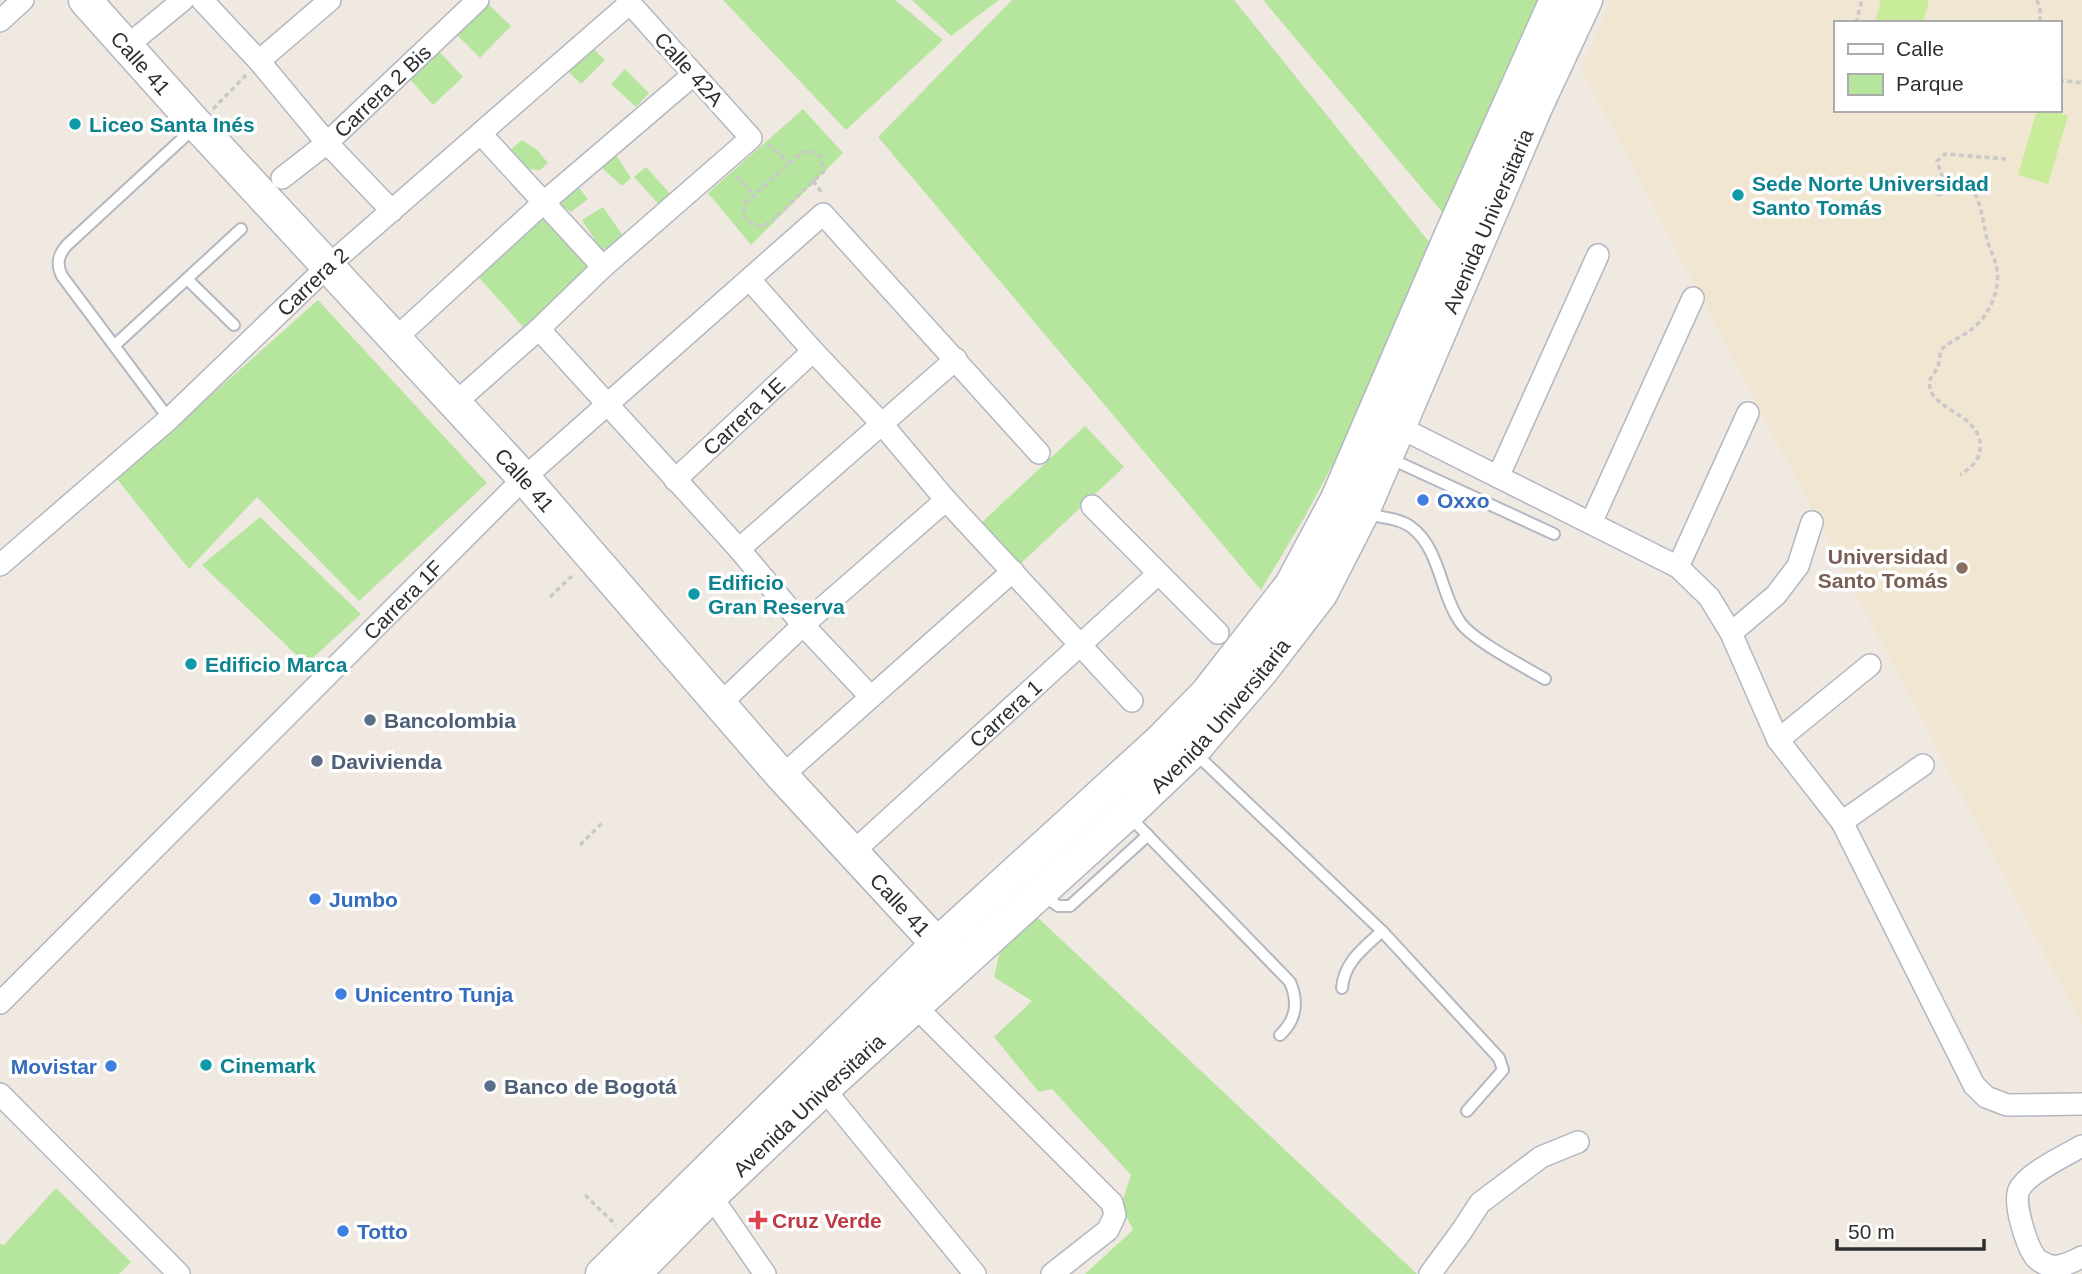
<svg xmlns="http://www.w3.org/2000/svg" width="2082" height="1274" viewBox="0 0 2082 1274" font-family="Helvetica,sans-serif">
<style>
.education{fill:#f0e6d1;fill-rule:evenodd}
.green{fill:#b6e59e}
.pitch{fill:#c9ec9a}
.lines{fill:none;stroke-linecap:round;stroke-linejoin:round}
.lane-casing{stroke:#b4b7c1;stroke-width:14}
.street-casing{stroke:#b4b7c1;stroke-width:24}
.secondary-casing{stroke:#b4b7c1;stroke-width:35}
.path{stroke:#c9c9c9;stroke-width:3.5;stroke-dasharray:5 3.5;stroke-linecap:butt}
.lane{stroke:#fff;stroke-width:10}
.street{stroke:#fff;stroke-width:21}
.secondary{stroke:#fff;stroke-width:32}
.culture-dot{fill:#0f9aa8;stroke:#fff;stroke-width:2.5}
.shop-dot{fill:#3f7fe0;stroke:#fff;stroke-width:2.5}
.education-dot{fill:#8d6e63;stroke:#fff;stroke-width:2.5}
.service-dot{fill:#5c6f8a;stroke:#fff;stroke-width:2.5}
.health-dot{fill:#e0444e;stroke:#fff;stroke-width:2.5}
.labels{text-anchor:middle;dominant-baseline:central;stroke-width:7;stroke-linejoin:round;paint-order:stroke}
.street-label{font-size:21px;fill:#2e2e2e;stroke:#fff}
.culture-label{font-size:21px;font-weight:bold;fill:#0d838f;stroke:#fff;text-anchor:start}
.shop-label{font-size:21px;font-weight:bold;fill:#366cbe;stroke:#fff;text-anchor:start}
.education-label{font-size:21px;font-weight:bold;fill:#785e54;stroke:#fff;text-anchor:end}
.service-label{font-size:21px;font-weight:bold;fill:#4e5e75;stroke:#fff;text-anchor:start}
.health-label{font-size:21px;font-weight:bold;fill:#be3a42;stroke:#fff;text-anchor:start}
</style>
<rect width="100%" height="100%" fill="#efe9e1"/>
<path class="education" d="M1611 0H2082V1025L1581 68ZM1835 23H2059V110H1835Z"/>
<g class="green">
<polygon points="484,0 511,26 480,58 453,31"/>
<polygon points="723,0 895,0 943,40 846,130"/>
<polygon points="912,0 999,0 951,36"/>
<polygon points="1012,0 1234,0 1434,248 1340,451 1304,518 1261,590 878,137"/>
<polygon points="1263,0 1538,0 1443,213"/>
<polygon points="587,43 605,60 581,84 564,67"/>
<polygon points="434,46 463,77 433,105 409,78"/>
<polygon points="625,69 649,93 636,107 611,84"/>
<polygon points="803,109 843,153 751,245 708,193"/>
<polygon points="522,140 537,150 548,163 540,170 528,169 511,149"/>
<polygon points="616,155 631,178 622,186 600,166"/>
<polygon points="646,167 675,199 663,209 634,177"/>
<polygon points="571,187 580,189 588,199 571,212 560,204 561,199"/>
<polygon points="603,207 623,236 602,251 582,220"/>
<polygon points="540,214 590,270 525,329 475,273"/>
<polygon points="318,300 487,483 359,601 257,497 189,569 117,479"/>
<polygon points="1085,426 1124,467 1017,567 978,526"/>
<polygon points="260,517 361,614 306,664 202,565"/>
<polygon points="1036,916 1083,960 1417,1274 1085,1274 1133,1230 1121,1206 1131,1175 1052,1089 1039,1092 994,1037 1032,1001 994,977 1001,946"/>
<polygon points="56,1188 131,1262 119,1274 0,1274 0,1244 4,1245"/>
</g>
<g class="pitch">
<polygon points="1881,0 1929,0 1923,23 1875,23"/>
<polygon points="2037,110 2049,110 2068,116 2048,184 2018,175"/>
</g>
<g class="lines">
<g class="lane-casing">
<g id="lane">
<polyline points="187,279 234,325"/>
<polyline points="115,345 241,229"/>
<path d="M169 419 62 276C56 264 58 255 67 245L194 128"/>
<polyline points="1389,458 1554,534"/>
<path d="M1364 514C1379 517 1399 518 1411 527 1440 548 1440 593 1460 622 1472 640 1525 667 1545 679"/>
<polyline points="1195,753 1382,931 1499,1058 1503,1070 1467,1111"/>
<path d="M1129 816 1290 982C1299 1003 1296 1020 1280 1035"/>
<polyline points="1042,894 1058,906 1070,906 1148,835"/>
<path d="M1342 988C1344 962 1364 948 1382 931"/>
</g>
</g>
<g class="street-casing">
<g id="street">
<polyline points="202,0 259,61 327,143 392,211"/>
<polyline points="0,21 23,0"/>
<polyline points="127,46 183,0"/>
<polyline points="259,61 330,0"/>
<polyline points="481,134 603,267"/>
<path id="s1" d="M282 178 327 143 478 0"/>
<polyline points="750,280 813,351 881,423 946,500 1132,701"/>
<polyline points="539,329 739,549 803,625 870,696"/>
<polyline points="395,339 543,203 693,75"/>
<polyline points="454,404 539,329 603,267 751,138 627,0"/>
<polyline points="1399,427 1678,567 1709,597 1731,633 1778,740 1842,822 1974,1085 1986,1097 2007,1105 2082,1104"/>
<polyline points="1498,477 1598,255"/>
<path id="s2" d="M675 480 813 351"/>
<polyline points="1092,506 1218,633"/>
<polyline points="1591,523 1693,298"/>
<polyline points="739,549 956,359"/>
<path id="s3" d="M0 565 169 419 328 266 630 3"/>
<polyline points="1678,567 1748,413"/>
<polyline points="1731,633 1776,595 1798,566 1812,522"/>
<polyline points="720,704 803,625 946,500"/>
<polyline points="1778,740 1870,665"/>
<polyline points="782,776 1013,571"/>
<polyline points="1842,822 1923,765"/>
<path id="s4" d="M853 852 1158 574"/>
<path id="s5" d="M0 1003 524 478 823 214 1039 453"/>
<polyline points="915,1006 1112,1203 1115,1215 1108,1230 1052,1274"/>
<polyline points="824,1089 975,1274"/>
<polyline points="0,1094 179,1274"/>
<path d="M2082 1146C2066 1155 2026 1174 2019 1190 2013 1204 2027 1247 2036 1258 2038 1261 2047 1265 2051 1266 2062 1268 2073 1261 2082 1257"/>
<polyline points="711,1196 765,1274"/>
<polyline points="1430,1274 1461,1232 1480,1203 1541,1157 1578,1142"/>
</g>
</g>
<g class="secondary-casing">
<g id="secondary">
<path id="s6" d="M85 0 197 125 524 478 782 776 952 960"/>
<polyline points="602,1274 937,944 1161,740 1206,694 1291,585 1337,499 1449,239 1556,0"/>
<path id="s7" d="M634 1274 711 1196 824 1089 1127 814 1193 751 1261 672 1321 594 1362 514 1537 105 1586 0"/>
</g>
</g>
<g class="path">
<polyline points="2037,0 2040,8 2040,23"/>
<polyline points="1856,23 1862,0"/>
<polyline points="2059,80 2082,83"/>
<polyline points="213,109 247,74"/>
<polyline points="768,144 790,163"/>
<path d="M802 152H813L821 157 824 171 774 219 762 227C747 224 741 218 745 203Z"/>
<polyline points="737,176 754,195"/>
<polyline points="813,181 820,190 821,194"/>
<polyline points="1938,194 1943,179 1937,161 1945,154 2006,159"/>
<path d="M1937 195 1971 187C1982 203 1982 220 1987 239 1989 248 1994 256 1996 265 2002 289 1989 318 1968 332 1959 338 1949 342 1941 350L1938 367 1929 381C1930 385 1929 389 1931 392 1944 414 1983 417 1980 450 1979 462 1969 469 1960 475"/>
<polyline points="550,597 574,574"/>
<polyline points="580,845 604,821"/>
<polyline points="585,1195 616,1225"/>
</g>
<use href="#lane" class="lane"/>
<use href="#street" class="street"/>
<use href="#secondary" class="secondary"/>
</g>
<g class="culture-dot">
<circle cx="75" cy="124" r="7"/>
<circle cx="1738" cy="195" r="7"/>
<circle cx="694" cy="594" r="7"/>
<circle cx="191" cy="664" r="7"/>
<circle cx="206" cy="1065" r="7"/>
</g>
<g class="shop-dot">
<circle cx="1423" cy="500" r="7"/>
<circle cx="315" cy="899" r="7"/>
<circle cx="341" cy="994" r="7"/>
<circle cx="111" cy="1066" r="7"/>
<circle cx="343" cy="1231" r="7"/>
</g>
<circle class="education-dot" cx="1962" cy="568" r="7"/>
<g class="service-dot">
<circle cx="370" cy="720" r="7"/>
<circle cx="317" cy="761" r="7"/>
<circle cx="490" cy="1086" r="7"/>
</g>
<path class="health-dot" d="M754.5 1209.5h7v7h7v7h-7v7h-7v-7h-7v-7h7z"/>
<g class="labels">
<g class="street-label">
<text stroke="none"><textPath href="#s6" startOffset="84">Calle 41</textPath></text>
<text transform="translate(689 69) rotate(48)">Calle 42A</text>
<text stroke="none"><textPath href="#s1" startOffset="133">Carrera 2 Bis</textPath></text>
<text stroke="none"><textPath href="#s7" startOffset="1377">Avenida Universitaria</textPath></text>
<text stroke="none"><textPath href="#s3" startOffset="422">Carrera 2</textPath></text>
<text stroke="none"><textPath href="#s2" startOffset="94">Carrera 1E</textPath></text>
<text stroke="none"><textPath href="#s6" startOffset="651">Calle 41</textPath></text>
<text stroke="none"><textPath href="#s5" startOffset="570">Carrera 1F</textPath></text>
<text stroke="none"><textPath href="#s4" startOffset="206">Carrera 1</textPath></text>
<text stroke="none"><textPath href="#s7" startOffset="810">Avenida Universitaria</textPath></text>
<text stroke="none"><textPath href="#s6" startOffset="1218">Calle 41</textPath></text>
<text stroke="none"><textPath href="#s7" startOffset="243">Avenida Universitaria</textPath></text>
</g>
<g class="culture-label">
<text x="89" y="124">Liceo Santa Inés</text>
<text x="1752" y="183">Sede Norte Universidad<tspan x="1752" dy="24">Santo Tomás</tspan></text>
<text x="708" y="582">Edificio<tspan x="708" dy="24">Gran Reserva</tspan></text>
<text x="205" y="664">Edificio Marca</text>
<text x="220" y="1065">Cinemark</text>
</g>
<g class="shop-label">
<text x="1437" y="500">Oxxo</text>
<text x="329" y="899">Jumbo</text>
<text x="355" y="994">Unicentro Tunja</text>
<text x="97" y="1066" text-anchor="end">Movistar</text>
<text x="357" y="1231">Totto</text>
</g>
<g class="education-label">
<text x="1948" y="556">Universidad<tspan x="1948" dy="24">Santo Tomás</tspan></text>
</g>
<g class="service-label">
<text x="384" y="720">Bancolombia</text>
<text x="331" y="761">Davivienda</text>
<text x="504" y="1086">Banco de Bogotá</text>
</g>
<g class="health-label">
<text x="772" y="1220">Cruz Verde</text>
</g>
</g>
<rect x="1834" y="21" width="228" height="91" fill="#ffffff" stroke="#ababab" stroke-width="2"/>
<rect x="1848" y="44" width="35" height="10" fill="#ffffff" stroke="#ababab" stroke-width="2"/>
<text x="1896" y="56" font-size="21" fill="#2e2e2e">Calle</text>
<rect x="1848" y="74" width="35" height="21" fill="#b6e59e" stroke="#ababab" stroke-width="2"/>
<text x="1896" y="91" font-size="21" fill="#2e2e2e">Parque</text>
<path d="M1837 1239v10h147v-10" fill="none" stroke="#2e2e2e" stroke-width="3.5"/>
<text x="1848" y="1239" font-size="21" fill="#2e2e2e" stroke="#ffffff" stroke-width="5" paint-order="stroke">50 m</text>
</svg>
